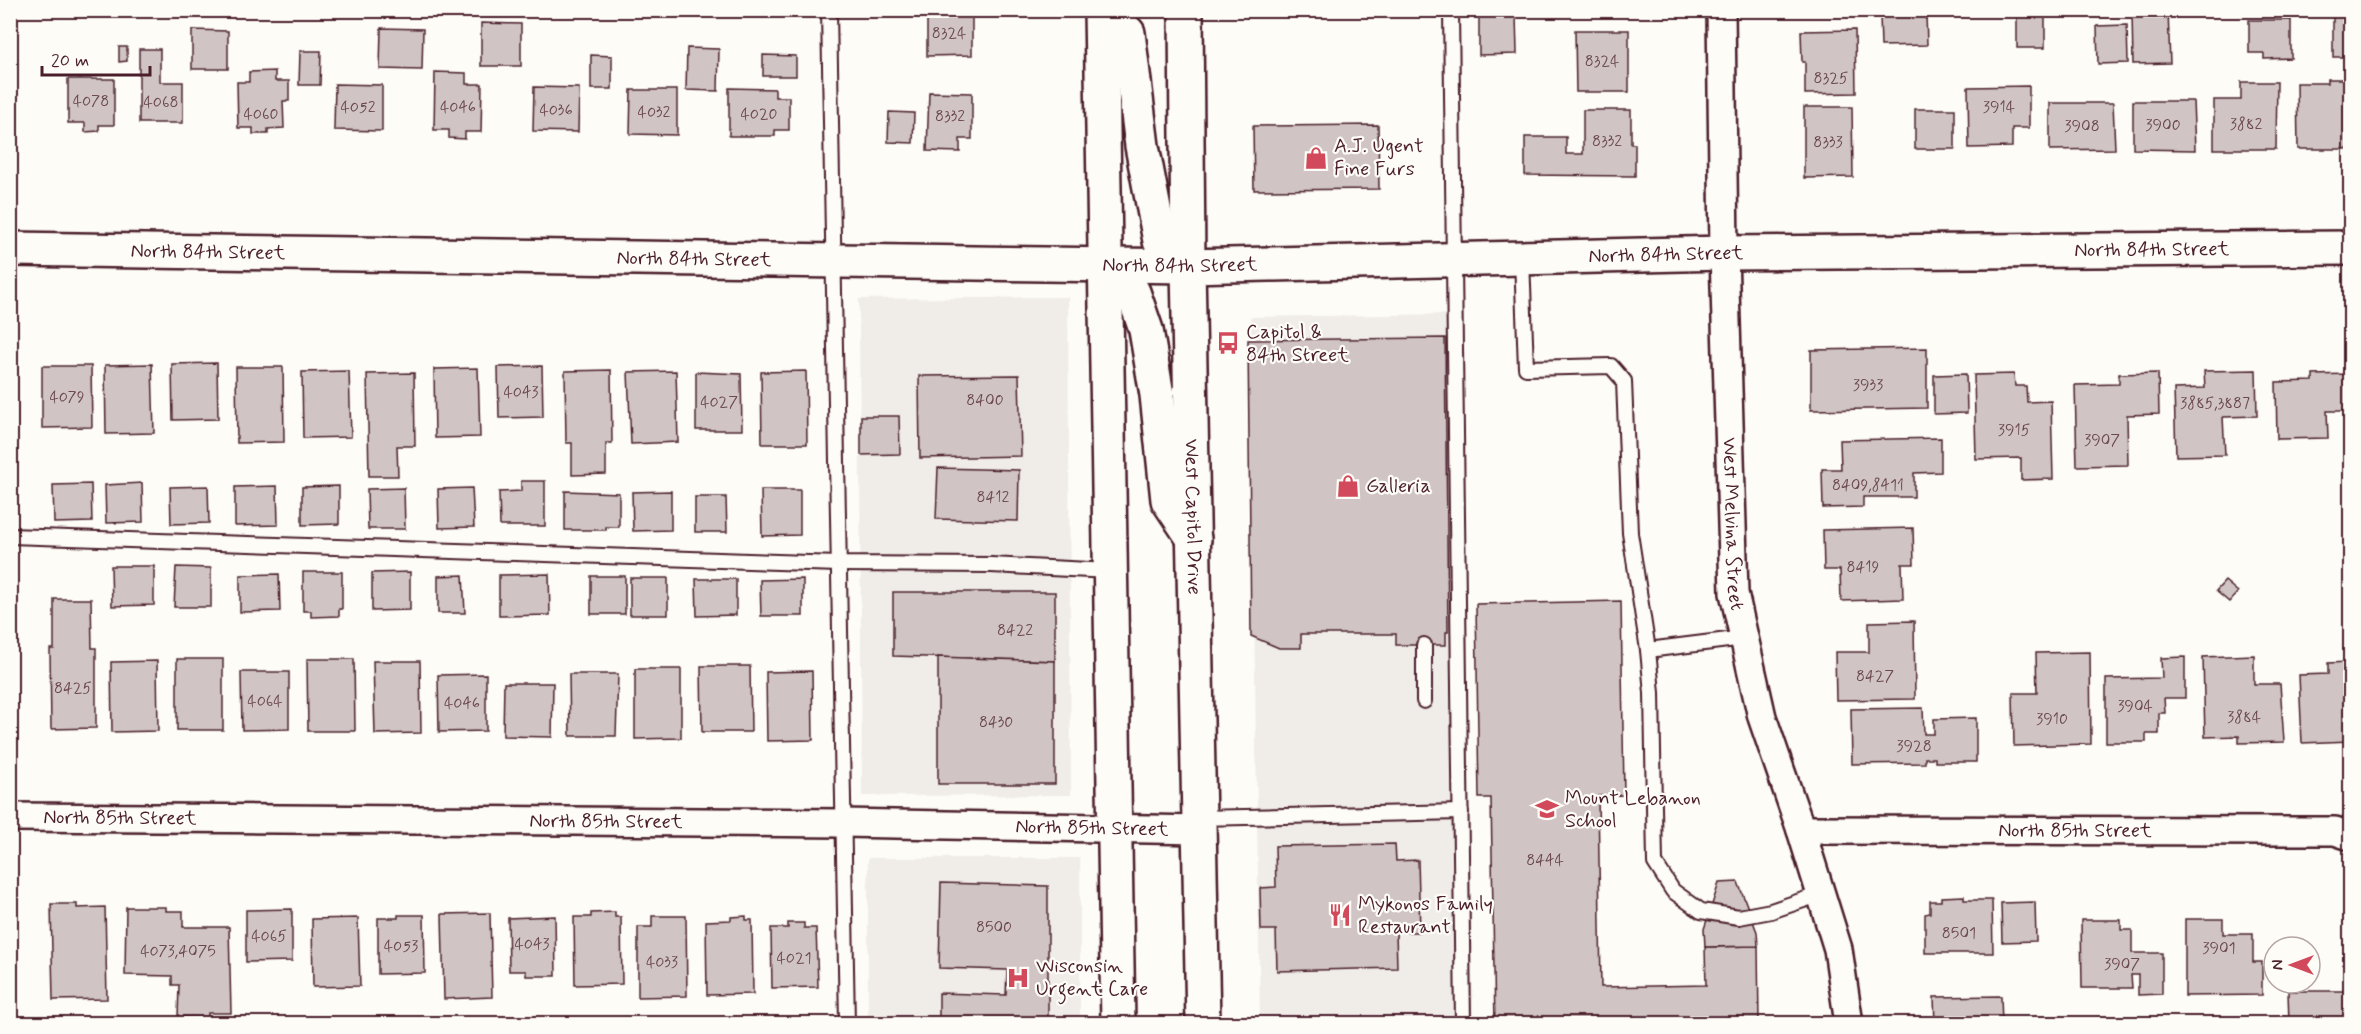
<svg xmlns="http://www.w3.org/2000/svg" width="2361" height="1034" viewBox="0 0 2361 1034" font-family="Mynerve,sans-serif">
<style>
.built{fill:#f0ece8}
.building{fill:#d0c5c4;stroke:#4a1f2b;stroke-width:1.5}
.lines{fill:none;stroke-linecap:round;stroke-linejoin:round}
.lane-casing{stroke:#4a1f2b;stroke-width:18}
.street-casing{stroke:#4a1f2b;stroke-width:32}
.secondary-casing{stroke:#4a1f2b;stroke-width:38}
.primary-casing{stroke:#4a1f2b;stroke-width:38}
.lane{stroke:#fdfcf7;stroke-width:14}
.street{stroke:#fdfcf7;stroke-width:27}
.secondary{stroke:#fdfcf7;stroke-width:33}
.primary{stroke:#fdfcf7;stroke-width:33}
.labels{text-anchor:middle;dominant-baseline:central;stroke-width:4.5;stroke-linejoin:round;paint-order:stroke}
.number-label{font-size:16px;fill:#6c4851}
.poi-label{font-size:20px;fill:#4a1f2b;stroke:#fdfcf7;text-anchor:start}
.street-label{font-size:20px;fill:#4a1f2b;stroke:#fdfcf7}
</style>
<rect width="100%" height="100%" fill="#fdfcf7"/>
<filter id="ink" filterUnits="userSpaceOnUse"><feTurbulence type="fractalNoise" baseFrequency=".0167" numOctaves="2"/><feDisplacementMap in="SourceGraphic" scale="12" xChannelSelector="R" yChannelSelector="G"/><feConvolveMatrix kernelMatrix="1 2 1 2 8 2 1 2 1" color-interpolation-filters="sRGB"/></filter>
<g filter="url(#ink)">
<g class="built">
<polygon points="1068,297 1071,795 862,796 859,299"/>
<polygon points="1463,314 1473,1023 1260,1023 1250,317"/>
<polygon points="868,858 1080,858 1080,1023 868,1024"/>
</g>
<g class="building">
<polygon points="927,10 972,10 972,55 927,56"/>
<rect x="2017" y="12" width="28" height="36"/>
<polygon points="2168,12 2170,63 2133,64 2132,13"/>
<polygon points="1926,14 1927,45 1881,46 1880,15"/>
<polygon points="1516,15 1517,54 1479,55 1479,16"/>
<rect x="2333" y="15" width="17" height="42"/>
<polygon points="2249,20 2291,20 2291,58 2264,59 2264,53 2249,53"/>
<polygon points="481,23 521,24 521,66 481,66"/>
<polygon points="2127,25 2128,63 2098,64 2097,26"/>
<polygon points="381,28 423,29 422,70 380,69"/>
<polygon points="192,30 228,31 228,69 192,69"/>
<polygon points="1575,30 1629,30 1629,92 1576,92"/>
<polygon points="1855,30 1856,93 1805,94 1805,62 1802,62 1801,31"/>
<polygon points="119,47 127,47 127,61 119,62"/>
<polygon points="687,48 719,49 718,91 686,90"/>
<polygon points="139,49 160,49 160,82 183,82 183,123 139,123"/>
<polygon points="300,51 321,51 320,85 299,85"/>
<polygon points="591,55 612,56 612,89 591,89"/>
<polygon points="763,55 796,56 796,76 763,76"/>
<polygon points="275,71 275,81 289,81 289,101 283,101 284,128 268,129 268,134 253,134 253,128 238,128 237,82 249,82 249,72"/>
<polygon points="435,72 466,73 466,84 482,84 481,132 465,132 465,139 449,138 449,130 434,130"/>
<polygon points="68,79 114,79 114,125 99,125 99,131 85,132 85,123 68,123"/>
<polygon points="2327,79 2350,79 2350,149 2298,149 2297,83 2327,83"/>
<polygon points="2241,82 2277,82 2276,149 2214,149 2214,100 2241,100"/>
<polygon points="335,84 382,85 382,131 334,130"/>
<polygon points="2029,86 2029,128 2012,128 2012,147 1969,148 1968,87"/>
<polygon points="534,87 579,88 578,132 533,131"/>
<polygon points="729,88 775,89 775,97 789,97 789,130 775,130 775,136 729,136"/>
<polygon points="631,90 677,90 677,135 630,134"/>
<polygon points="929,92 972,93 972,139 960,139 960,152 927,151"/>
<polygon points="2133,101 2193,101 2195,150 2133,149"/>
<polygon points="2050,103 2113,103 2115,149 2050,150"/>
<polygon points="1804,107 1852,107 1853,177 1804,178"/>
<rect x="1915" y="109" width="40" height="40"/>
<polygon points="1583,110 1631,110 1631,144 1635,144 1635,176 1525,175 1525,137 1566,137 1566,154 1583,154"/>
<polygon points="889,112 914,113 913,143 888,142"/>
<polygon points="1378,125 1379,189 1254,190 1253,126"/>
<polygon points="1445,338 1448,632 1446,632 1446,645 1396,645 1396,634 1301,634 1301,648 1279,648 1251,636 1248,340"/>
<polygon points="1927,348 1927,408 1811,410 1811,350"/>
<polygon points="217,363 218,419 173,420 172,364"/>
<polygon points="152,364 154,433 106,434 105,365"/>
<polygon points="42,366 91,366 92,427 42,428"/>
<polygon points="542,366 543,417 499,418 498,367"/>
<polygon points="236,367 283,367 284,442 237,443"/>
<polygon points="478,368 480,437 435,438 434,369"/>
<polygon points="611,370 612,443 606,443 606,474 572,475 572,443 566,443 565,371"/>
<polygon points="2256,370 2257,416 2223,417 2225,455 2176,456 2174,389 2205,388 2204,371"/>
<polygon points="349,371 351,437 303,438 302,372"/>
<polygon points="676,371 678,442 631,444 628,372"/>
<polygon points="806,371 807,444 762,444 761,372"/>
<polygon points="696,372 741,374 742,430 696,430"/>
<polygon points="414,373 415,446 397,446 398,476 369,476 367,374"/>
<polygon points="2158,373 2159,414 2127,415 2128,465 2077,466 2075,385 2119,384 2119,374"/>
<polygon points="1966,374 1967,413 1934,414 1934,375"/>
<polygon points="2014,374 2015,386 2026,386 2027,402 2051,401 2053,479 2021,480 2021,458 1976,459 1974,375"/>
<polygon points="2350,374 2350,411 2327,411 2328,438 2277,439 2276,382 2313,381 2313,375"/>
<polygon points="1019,375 1021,456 920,458 919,376"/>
<polygon points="861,416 899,416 900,454 861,455"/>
<polygon points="1941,438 1941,472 1914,473 1914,497 1863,497 1863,507 1823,508 1822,469 1841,469 1840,440"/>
<polygon points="938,468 1019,470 1018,521 936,519"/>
<polygon points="521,481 545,481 545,526 500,526 499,492 521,491"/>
<polygon points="142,483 143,522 106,523 105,485"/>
<polygon points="91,484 92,522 54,523 53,485"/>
<polygon points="208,486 209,523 171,524 170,487"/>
<polygon points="277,486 278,525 235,526 235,487"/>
<polygon points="339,486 339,524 302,525 302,487"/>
<polygon points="404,488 405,529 368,529 367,489"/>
<polygon points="472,488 474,527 439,528 438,489"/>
<polygon points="761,490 800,490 800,535 762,536"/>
<polygon points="565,491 619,493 619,527 606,527 606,530 565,530"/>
<polygon points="671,491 671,530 633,531 632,492"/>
<polygon points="695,497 726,497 727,532 695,532"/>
<polygon points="1913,528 1914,564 1902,564 1903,599 1841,601 1840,570 1824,570 1823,530"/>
<polygon points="111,566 154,566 154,605 112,606"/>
<polygon points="176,567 211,568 211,607 174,607"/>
<polygon points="303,572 342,572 342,609 339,609 339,616 311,617 311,611 303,611"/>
<polygon points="410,572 410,610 372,611 372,573"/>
<polygon points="279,574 280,611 240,612 240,575"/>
<polygon points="549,574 550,615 499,616 499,575"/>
<polygon points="463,575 465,613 438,613 438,576"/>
<rect x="591" y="576" width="34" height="38"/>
<rect x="630" y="578" width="38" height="37"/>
<polygon points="696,579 736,579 736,615 697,616"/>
<polygon points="803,579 803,616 761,616 760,580"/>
<polygon points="2225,581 2238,592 2229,602 2216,591"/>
<polygon points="893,592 1055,592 1055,661 893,656"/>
<polygon points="54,599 91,599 92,648 96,648 96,728 51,729 50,649 54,649"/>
<polygon points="1621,601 1624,795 1598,796 1601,987 1706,985 1705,947 1758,946 1759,1024 1495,1024 1491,798 1479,798 1476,604"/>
<polygon points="1914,621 1915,699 1836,700 1835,652 1869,652 1869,622"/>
<polygon points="2090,652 2091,744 2014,746 2013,693 2037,693 2036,653"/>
<polygon points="2254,655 2254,684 2280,684 2284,742 2239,743 2239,736 2205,737 2203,657"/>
<polygon points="938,657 1055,661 1055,784 938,784"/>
<polygon points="2185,657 2185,698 2164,698 2165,713 2159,713 2159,734 2146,734 2146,742 2106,742 2106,679 2162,678 2161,658"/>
<rect x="177" y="659" width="46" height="71"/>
<polygon points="307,659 354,659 355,731 308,731"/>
<polygon points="157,661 158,731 112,732 111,662"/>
<polygon points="373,661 420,661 421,733 375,734"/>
<polygon points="2350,662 2350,741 2302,743 2299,675 2328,674 2328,663"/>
<polygon points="701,666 750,666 751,732 702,732"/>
<polygon points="635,669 681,669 681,738 635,739"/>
<polygon points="812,671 813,740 767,741 766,672"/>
<polygon points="241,672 289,672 289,729 242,730"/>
<polygon points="486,674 486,731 439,732 438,675"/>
<polygon points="569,674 618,674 616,736 570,736"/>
<polygon points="504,683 553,683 552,737 503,736"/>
<polygon points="1923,708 1924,734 1934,734 1934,719 1976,718 1976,762 1935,762 1935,758 1925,758 1925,763 1852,764 1851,709"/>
<polygon points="1395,844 1396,861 1418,860 1420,932 1396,932 1397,968 1277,971 1276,930 1261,930 1260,888 1276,887 1275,846"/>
<polygon points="1738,882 1757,932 1758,946 1705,947 1704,929 1719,883"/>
<polygon points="941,883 1048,886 1048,1024 939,1024 939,993 1006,995 1007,970 939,968"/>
<polygon points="1964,896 1964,900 1992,900 1993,953 1925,953 1925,914 1930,913 1930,901 1941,901 1941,897"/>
<polygon points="2035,902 2036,941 2002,942 2001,903"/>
<polygon points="51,904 77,904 77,908 105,907 107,999 53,1000"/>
<polygon points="126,907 166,907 166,911 183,911 183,927 229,927 231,1013 208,1013 208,1018 178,1017 179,985 172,985 172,976 125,975"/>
<polygon points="292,909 292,961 246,962 246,910"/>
<polygon points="615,912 615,917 621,917 622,984 575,985 574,917 591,917 591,913"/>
<polygon points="490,913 492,997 444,999 442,914"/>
<polygon points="398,915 424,915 425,973 378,974 378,918 398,918"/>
<polygon points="555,916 556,976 526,976 526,971 509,971 508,918"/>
<polygon points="652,916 686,916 687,996 638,997 638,927 652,927"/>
<polygon points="746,916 746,920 752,920 753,994 707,995 706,921 731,920 731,917"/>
<polygon points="358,918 360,986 313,987 312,919"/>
<polygon points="2185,919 2223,919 2223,934 2253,934 2253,962 2262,962 2262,995 2185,996"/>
<polygon points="2081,920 2121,920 2121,930 2132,930 2132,953 2162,953 2162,994 2138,995 2138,975 2131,975 2132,988 2082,988"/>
<polygon points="788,923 804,923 804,928 816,928 818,987 772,988 771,928 788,928"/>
<polygon points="2288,991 2350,991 2350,1024 2289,1024"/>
<polygon points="2001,996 2002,1024 1935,1024 1934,997"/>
</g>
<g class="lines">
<g class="lane-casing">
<g id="lane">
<polyline points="829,10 847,1024"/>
<polyline points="1451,10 1463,1024"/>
<polyline points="1522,258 1526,368 1611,366 1624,381 1630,533 1648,650 1652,693 1655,863 1673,891 1701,911 1739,917 1771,911 1821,894"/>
<polyline points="10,536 839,564 991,565 1110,571"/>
<polyline points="1424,645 1424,701"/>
<polyline points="1648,650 1744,638"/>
<polyline points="1199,818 1461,812"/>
</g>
</g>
<g class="street-casing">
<g id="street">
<path id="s1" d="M1721 10 1724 253 1734 593 1762 717 1801 830 1838 949 1849 1024"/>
<path id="s2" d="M10 817 842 823 1200 830"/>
<path id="s3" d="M1801 830 2335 831 2350 836"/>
</g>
</g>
<g class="secondary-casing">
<g id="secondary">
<path id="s4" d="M10 249 1188 266 1724 253 2350 248"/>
</g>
</g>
<g class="primary-casing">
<g id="primary">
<polyline points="1101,10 1118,1024"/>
<polyline points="1105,10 1128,33 1142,146 1160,241 1188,266"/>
<path id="s5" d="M1186 10 1188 266 1203 1024"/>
<polyline points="1104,266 1133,292 1146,330 1157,395 1168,500 1194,539"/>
</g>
</g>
<use href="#lane" class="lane"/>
<use href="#street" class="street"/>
<use href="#secondary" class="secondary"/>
<use href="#primary" class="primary"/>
</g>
</g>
<defs>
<g id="shop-bare" transform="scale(1.8)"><path d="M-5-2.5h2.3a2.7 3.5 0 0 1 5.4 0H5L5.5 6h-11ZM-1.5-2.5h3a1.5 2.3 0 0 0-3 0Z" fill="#d1495b" stroke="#fdfcf7" stroke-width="2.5" paint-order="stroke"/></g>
<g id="bus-bare" transform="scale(1.8)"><path d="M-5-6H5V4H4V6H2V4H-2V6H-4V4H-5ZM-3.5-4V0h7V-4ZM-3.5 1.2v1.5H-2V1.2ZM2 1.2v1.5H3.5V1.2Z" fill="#d1495b" stroke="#fdfcf7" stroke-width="2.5" paint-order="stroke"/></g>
<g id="school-bare" transform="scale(1.8)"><path d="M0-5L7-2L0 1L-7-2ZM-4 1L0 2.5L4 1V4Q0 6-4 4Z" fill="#d1495b" stroke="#fdfcf7" stroke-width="2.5" paint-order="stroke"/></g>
<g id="restaurant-bare" transform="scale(1.8)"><path d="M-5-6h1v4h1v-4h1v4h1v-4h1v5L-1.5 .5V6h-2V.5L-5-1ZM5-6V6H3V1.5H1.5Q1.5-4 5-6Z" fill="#d1495b" stroke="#fdfcf7" stroke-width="2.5" paint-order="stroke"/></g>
<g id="hospital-bare" transform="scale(1.8)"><path d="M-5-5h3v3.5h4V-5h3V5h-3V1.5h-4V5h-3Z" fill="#d1495b" stroke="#fdfcf7" stroke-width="2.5" paint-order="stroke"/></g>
</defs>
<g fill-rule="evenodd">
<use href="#shop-bare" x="1316" y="158"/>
<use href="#bus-bare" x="1228" y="343"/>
<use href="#shop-bare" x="1348" y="486"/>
<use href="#school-bare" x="1547" y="809"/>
<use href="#restaurant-bare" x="1340" y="915"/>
<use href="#hospital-bare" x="1018" y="978"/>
</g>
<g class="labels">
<g class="number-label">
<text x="949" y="33">8324</text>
<text x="1602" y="61">8324</text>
<text x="1831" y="78">8325</text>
<text x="91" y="101">4078</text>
<text x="161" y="102">4068</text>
<text x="358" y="107">4052</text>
<text x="458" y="107">4046</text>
<text x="1999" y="107">3914</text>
<text x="556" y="110">4036</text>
<text x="654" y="112">4032</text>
<text x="261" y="114">4060</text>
<text x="759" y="114">4020</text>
<text x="950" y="116">8332</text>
<text x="2246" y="124">3882</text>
<text x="2163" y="125">3900</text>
<text x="2082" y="126">3908</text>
<text x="1607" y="141">8332</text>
<text x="1828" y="142">8333</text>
<text x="1868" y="385">3933</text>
<text x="521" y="392">4043</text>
<text x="67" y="397">4079</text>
<text x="985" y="400">8400</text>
<text x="719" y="402">4027</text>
<text x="2215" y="403">3885,3887</text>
<text x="2014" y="430">3915</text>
<text x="2102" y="440">3907</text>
<text x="1868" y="485">8409,8411</text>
<text x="993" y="497">8412</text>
<text x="1863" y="567">8419</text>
<text x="1015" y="630">8422</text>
<text x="1875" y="676">8427</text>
<text x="73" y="688">8425</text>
<text x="265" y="701">4064</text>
<text x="462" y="703">4046</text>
<text x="2135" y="706">3904</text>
<text x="2244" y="717">3884</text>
<text x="2052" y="719">3910</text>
<text x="996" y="722">8430</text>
<text x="1914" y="746">3928</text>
<text x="1545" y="860">8444</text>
<text x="994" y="927">8500</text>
<text x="1959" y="933">8501</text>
<text x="269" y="936">4065</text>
<text x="532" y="944">4043</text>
<text x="401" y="946">4053</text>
<text x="2219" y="948">3901</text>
<text x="178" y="951">4073,4075</text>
<text x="794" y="958">4021</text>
<text x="662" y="962">4033</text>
<text x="2122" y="964">3907</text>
</g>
<g class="poi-label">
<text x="1334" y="146">A.J. Ugent<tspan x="1334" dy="23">Fine Furs</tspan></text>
<text x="1246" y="332">Capitol &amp;<tspan x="1246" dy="23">84th Street</tspan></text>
<text x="1366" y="486">Galleria</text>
<text x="1565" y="798">Mount Lebanon<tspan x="1565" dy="23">School</tspan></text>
<text x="1358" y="904">Mykonos Family<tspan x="1358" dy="23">Restaurant</tspan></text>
<text x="1036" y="966">Wisconsin<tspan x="1036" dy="23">Urgent Care</tspan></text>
</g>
<g class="street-label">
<text stroke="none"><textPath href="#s4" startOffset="2142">North 84th Street</textPath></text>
<text stroke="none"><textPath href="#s4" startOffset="198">North 84th Street</textPath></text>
<text stroke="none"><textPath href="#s4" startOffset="1656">North 84th Street</textPath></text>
<text stroke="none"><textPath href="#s4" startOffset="684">North 84th Street</textPath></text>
<text stroke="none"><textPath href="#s4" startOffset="1170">North 84th Street</textPath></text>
<text stroke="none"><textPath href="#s5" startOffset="507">West Capitol Drive</textPath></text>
<text stroke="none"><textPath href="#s1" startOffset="514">West Melvina Street</textPath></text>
<text stroke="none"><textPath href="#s2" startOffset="110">North 85th Street</textPath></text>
<text stroke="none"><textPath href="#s2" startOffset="596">North 85th Street</textPath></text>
<text stroke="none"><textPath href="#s2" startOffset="1082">North 85th Street</textPath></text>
<text stroke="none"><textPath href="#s3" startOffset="274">North 85th Street</textPath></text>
</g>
</g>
<rect width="2361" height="1034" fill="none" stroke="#fdfcf7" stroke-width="36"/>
<rect x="18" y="18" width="2325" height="998" fill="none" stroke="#4a1f2b" stroke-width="2" filter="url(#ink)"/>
<g transform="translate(2292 965) rotate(270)"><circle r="28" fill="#fdfcf7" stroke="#b5a4a5" stroke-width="1.5"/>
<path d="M0-4.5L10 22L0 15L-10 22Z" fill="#d1495b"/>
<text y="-9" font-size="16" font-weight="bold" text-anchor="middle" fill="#4a1f2b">N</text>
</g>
<path d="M42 66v9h108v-9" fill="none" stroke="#4a1f2b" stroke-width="3"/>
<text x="51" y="66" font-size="18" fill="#4a1f2b" stroke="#fdfcf7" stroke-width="4.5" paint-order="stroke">20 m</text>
</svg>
